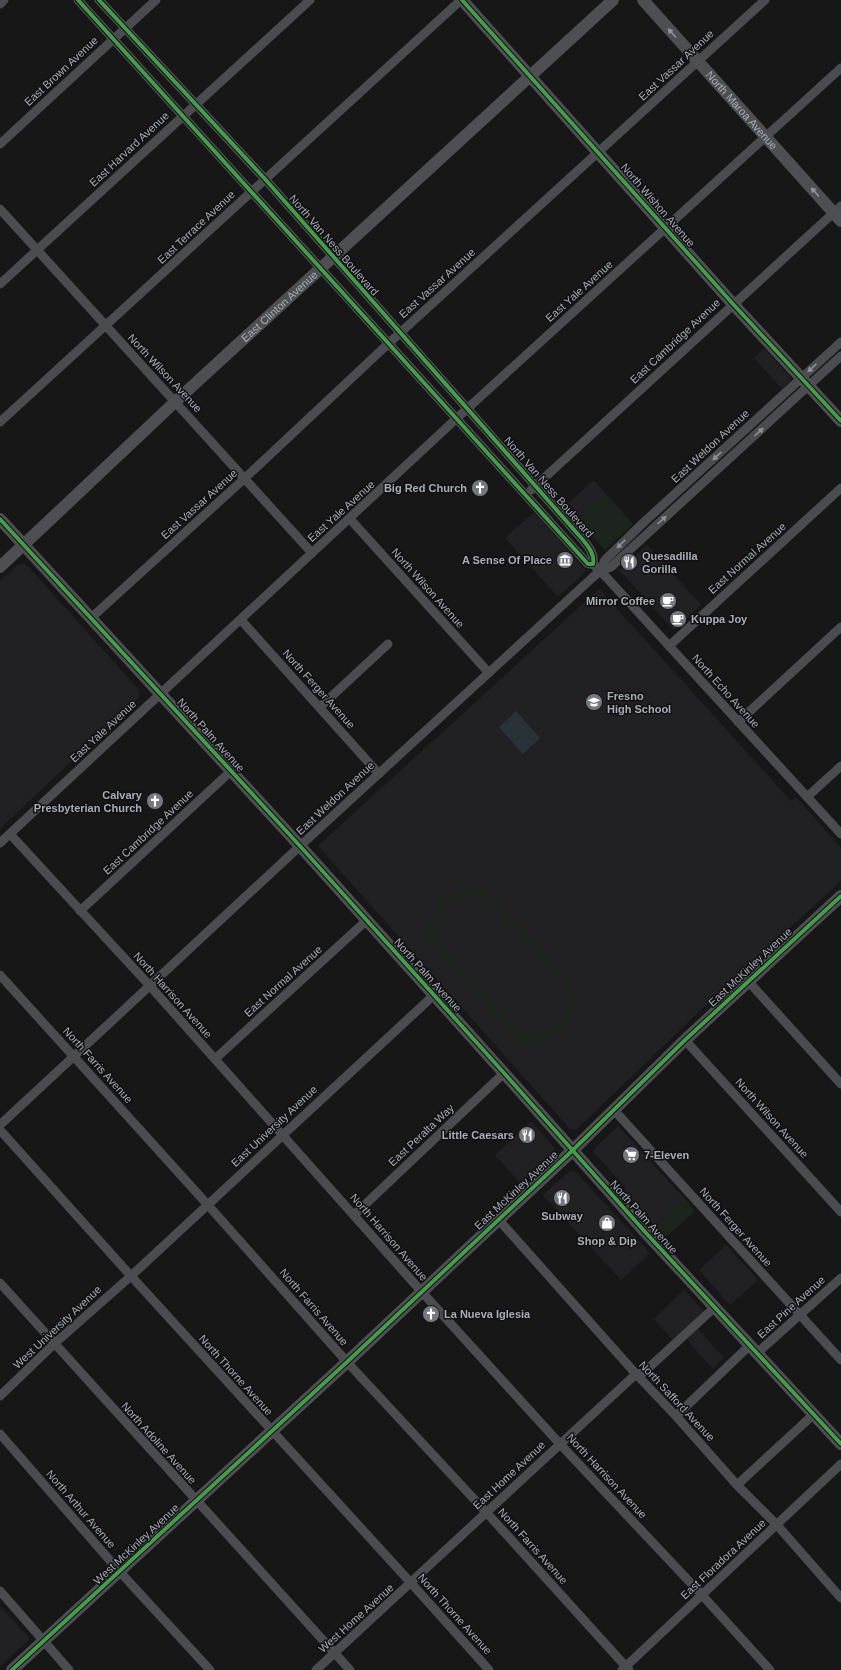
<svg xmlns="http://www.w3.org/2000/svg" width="841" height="1670" viewBox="0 0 841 1670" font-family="Helvetica,sans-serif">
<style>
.built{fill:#212123}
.green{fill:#1d241e;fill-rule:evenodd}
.water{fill:#2a3239}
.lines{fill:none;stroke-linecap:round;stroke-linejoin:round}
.minor{stroke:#4b4c50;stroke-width:9}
.major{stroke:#4d4f52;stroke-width:12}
.cycleway-casing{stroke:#111113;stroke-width:6}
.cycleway{stroke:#469c4c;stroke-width:4}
.oneway{fill:#91969e}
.oneway2{fill:#8c9099}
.labels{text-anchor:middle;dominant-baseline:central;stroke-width:3;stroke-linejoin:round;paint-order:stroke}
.street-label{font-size:11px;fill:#a8adb8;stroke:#111113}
.poi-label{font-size:11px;font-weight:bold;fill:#a8adb8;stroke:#111113;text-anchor:end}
</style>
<rect width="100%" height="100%" fill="#171717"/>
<g class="built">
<polygon points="764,348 792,379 782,389 754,358"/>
<polygon points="594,480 606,494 580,517 568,503"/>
<polygon points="534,512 586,571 558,597 505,538"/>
<polygon points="647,545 701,605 674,630 619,570"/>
<polygon points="19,564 26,564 139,690 140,696 0,829 0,581"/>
<polygon points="599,589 791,801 796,797 841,848 841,881 707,1004 576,1130 570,1129 318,846"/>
<polygon points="531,1121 554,1147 555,1153 521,1184 495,1155"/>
<polygon points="618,1126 685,1199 655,1226 624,1191 626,1189 594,1152 595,1148"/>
<polygon points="570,1171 576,1172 650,1253 621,1280 543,1195"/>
<polygon points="726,1245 758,1280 730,1305 699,1270"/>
<polygon points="684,1290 704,1312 673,1340 654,1319"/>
<polygon points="698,1329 724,1358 713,1369 687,1340"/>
<polygon points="0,1606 29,1638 29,1640 0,1666"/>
</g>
<g class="green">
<polygon points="606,494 633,524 605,550 579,521 580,517"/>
<path d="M470 888 488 893 497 901 565 977C588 1007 566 1047 527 1041L531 1045 526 1050 419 931 424 927 429 932C428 907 445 889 470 888ZM465 895 480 897 488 902 564 985C580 1018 546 1048 516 1028L441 945C429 923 441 899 465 895Z"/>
<polygon points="685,1199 695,1211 666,1237 655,1226"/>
</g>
<polygon class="water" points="516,711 540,738 523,754 499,727"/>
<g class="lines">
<g class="minor">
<polyline points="78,0 588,564 593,564 607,578 841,834"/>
<path d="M99 0 265 179 583 540C589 547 595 555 593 564"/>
<polyline points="0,4 4,0"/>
<polyline points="0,144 156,0"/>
<polyline points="0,209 312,553"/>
<polyline points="0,284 310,0"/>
<polyline points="0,422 461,0"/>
<polyline points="531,490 841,206"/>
<polyline points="350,519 489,673"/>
<polyline points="600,571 605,560 643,523 841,342"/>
<polyline points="91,618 245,478 389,343 765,0"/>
<polyline points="241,620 379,774"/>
<polyline points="669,646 841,488"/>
<polyline points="320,707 388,644"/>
<polyline points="738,722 841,627"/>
<polyline points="807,797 841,766"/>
<polyline points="10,834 150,986 421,1291 560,1444 702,1595 770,1670"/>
<polyline points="0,843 457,418 841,68"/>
<polyline points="80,911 231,771"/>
<polyline points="0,975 207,1204 347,1362 486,1512 629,1670"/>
<polyline points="748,981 841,1084"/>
<polyline points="685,1040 841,1212"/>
<polyline points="215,1059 367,920"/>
<polyline points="614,1110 841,1360"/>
<polyline points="0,1125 300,846 592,578 600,571 611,567 841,356"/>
<polyline points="0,1130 131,1276 411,1583 489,1670"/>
<polyline points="354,1215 504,1073"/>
<polyline points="498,1219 636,1374 676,1416 737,1485 777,1525 841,1598"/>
<polyline points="0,1283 350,1670"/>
<polyline points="756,1354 841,1278"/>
<polyline points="0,1396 54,1344 131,1276 434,995"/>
<polyline points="676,1416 749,1346"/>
<polyline points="0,1434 120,1572 210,1670"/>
<polyline points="737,1485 814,1414"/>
<polyline points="0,1591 69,1670"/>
<polyline points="316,1670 636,1374 643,1373 715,1307"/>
<polyline points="622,1670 841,1464"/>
</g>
<g class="major">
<polyline points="462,0 733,304 841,421"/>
<path id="s1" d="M643 0 841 221"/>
<polyline points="0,519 300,846 504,1073 646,1233 841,1444"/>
<path id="s2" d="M0 567 175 402 613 0"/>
<polyline points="12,1670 347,1362 573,1150 685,1040 841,896"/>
</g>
<g class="cycleway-casing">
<g id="cycleway">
<path d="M78 0 530 500 588 564H593C595 555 589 547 583 540L265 179 99 0"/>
<polyline points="462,0 733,304 841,421"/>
<polyline points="0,519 300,846 504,1073 646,1233 841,1444"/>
<polyline points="12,1670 347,1362 573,1150 685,1040 841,896"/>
</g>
</g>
<use href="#cycleway" class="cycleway"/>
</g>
<defs><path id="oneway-solid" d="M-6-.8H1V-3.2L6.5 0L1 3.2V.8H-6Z"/></defs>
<g class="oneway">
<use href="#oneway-solid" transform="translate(672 33) rotate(-132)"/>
<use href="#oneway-solid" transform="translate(815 192) rotate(-132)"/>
</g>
<g class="oneway2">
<use href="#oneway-solid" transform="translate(812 368) rotate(137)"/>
<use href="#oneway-solid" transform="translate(759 432) rotate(-42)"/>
<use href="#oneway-solid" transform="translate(717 456) rotate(137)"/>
<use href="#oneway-solid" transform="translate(662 520) rotate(-42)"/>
<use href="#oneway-solid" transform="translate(621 544) rotate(136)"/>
</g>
<defs>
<g id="church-disc" transform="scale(0.9)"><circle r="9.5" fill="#757880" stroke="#111113"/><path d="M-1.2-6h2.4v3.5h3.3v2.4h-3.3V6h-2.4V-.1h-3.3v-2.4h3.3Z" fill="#fff"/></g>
<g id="museum-disc" transform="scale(0.9)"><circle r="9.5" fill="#757880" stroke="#111113"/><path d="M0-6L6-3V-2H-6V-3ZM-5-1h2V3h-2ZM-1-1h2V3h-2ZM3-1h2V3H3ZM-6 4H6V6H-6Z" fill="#fff"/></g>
<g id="restaurant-disc" transform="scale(0.9)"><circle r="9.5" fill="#757880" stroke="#111113"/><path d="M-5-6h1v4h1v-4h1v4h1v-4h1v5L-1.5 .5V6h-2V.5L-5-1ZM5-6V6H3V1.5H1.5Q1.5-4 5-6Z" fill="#fff"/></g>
<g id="cafe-disc" transform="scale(0.9)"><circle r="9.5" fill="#757880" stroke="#111113"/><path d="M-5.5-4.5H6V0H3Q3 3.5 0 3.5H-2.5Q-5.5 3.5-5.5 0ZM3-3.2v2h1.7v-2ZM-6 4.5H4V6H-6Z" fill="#fff"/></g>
<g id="school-disc" transform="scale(0.9)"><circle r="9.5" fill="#757880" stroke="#111113"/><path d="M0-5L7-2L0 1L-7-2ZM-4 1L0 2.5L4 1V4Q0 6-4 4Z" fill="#fff"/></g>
<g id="supermarket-disc" transform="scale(0.9)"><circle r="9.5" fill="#757880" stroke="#111113"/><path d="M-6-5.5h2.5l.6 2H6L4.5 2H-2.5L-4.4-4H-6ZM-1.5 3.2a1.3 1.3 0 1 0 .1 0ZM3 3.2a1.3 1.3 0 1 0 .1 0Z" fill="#fff"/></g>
<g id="shop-disc" transform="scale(0.9)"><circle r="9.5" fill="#757880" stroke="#111113"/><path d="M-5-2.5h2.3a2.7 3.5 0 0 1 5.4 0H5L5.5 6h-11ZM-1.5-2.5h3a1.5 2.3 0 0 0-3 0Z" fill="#fff"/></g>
</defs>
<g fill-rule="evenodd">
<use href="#church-disc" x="480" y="488"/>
<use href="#museum-disc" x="565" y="560"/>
<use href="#restaurant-disc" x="629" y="562"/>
<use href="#cafe-disc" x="668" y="601"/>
<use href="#cafe-disc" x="678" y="619"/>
<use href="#school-disc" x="594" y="702"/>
<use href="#church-disc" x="155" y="801"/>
<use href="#restaurant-disc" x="527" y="1135"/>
<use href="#supermarket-disc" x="631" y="1155"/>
<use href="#restaurant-disc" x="562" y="1198"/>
<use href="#shop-disc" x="607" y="1223"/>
<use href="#church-disc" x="431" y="1314"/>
</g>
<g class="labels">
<g class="street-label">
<text transform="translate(676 65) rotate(-43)">East Vassar Avenue</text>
<text transform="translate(61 71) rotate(-43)">East Brown Avenue</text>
<text stroke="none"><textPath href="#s1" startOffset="148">North Maroa Avenue</textPath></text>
<text transform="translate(129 149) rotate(-43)">East Harvard Avenue</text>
<text transform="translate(658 205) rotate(49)">North Wishon Avenue</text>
<text transform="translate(196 227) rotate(-43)">East Terrace Avenue</text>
<text transform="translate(334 245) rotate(49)">North Van Ness Boulevard</text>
<text transform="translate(437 283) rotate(-42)">East Vassar Avenue</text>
<text transform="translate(579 291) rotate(-42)">East Yale Avenue</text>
<text stroke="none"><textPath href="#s2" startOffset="382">East Clinton Avenue</textPath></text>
<text transform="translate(675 341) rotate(-43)">East Cambridge Avenue</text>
<text transform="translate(165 373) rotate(47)">North Wilson Avenue</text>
<text transform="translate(710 446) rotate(-43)">East Weldon Avenue</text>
<text transform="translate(549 487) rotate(49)">North Van Ness Boulevard</text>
<text transform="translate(199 504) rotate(-42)">East Vassar Avenue</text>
<text transform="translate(341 511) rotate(-42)">East Yale Avenue</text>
<text transform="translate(747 558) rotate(-42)">East Normal Avenue</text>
<text transform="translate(428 588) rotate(48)">North Wilson Avenue</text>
<text transform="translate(319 689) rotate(48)">North Ferger Avenue</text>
<text transform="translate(726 691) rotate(48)">North Echo Avenue</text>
<text transform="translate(103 731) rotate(-43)">East Yale Avenue</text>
<text transform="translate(211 735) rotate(48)">North Palm Avenue</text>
<text transform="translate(335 798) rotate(-43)">East Weldon Avenue</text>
<text transform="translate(148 832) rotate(-43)">East Cambridge Avenue</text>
<text transform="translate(750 967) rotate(-43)">East McKinley Avenue</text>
<text transform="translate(428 975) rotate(48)">North Palm Avenue</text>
<text transform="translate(283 981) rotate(-42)">East Normal Avenue</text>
<text transform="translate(173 995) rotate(48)">North Harrison Avenue</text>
<text transform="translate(98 1065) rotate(48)">North Farris Avenue</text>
<text transform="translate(772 1118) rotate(48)">North Wilson Avenue</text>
<text transform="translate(274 1126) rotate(-43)">East University Avenue</text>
<text transform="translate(421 1135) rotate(-43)">East Peralta Way</text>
<text transform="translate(516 1190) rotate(-43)">East McKinley Avenue</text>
<text transform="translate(644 1217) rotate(48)">North Palm Avenue</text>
<text transform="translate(736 1227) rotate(48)">North Ferger Avenue</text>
<text transform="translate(389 1237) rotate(49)">North Harrison Avenue</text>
<text transform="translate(314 1307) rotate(49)">North Farris Avenue</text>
<text transform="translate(791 1307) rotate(-42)">East Pine Avenue</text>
<text transform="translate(57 1327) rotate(-43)">West University Avenue</text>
<text transform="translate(236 1375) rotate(48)">North Thorne Avenue</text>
<text transform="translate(677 1401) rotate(47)">North Safford Avenue</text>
<text transform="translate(159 1443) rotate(48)">North Adoline Avenue</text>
<text transform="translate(509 1475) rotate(-43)">East Home Avenue</text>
<text transform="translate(607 1476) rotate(47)">North Harrison Avenue</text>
<text transform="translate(81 1509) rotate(49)">North Arthur Avenue</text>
<text transform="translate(136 1544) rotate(-43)">West McKinley Avenue</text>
<text transform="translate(533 1546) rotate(48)">North Farris Avenue</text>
<text transform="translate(723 1559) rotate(-43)">East Floradora Avenue</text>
<text transform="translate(455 1614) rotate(48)">North Thorne Avenue</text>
<text transform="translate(356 1618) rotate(-42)">West Home Avenue</text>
</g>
<g class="poi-label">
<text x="467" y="488">Big Red Church</text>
<text x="642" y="556" text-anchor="start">Quesadilla<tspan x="642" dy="13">Gorilla</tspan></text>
<text x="552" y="560">A Sense Of Place</text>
<text x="655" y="601">Mirror Coffee</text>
<text x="691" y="619" text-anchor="start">Kuppa Joy</text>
<text x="607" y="696" text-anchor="start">Fresno<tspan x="607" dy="13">High School</tspan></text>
<text x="142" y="795">Calvary<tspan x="142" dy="13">Presbyterian Church</tspan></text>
<text x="514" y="1135">Little Caesars</text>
<text x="644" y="1155" text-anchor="start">7-Eleven</text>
<text x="562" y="1216" text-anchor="middle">Subway</text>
<text x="607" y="1241" text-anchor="middle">Shop &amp; Dip</text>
<text x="444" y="1314" text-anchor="start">La Nueva Iglesia</text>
</g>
</g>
</svg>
